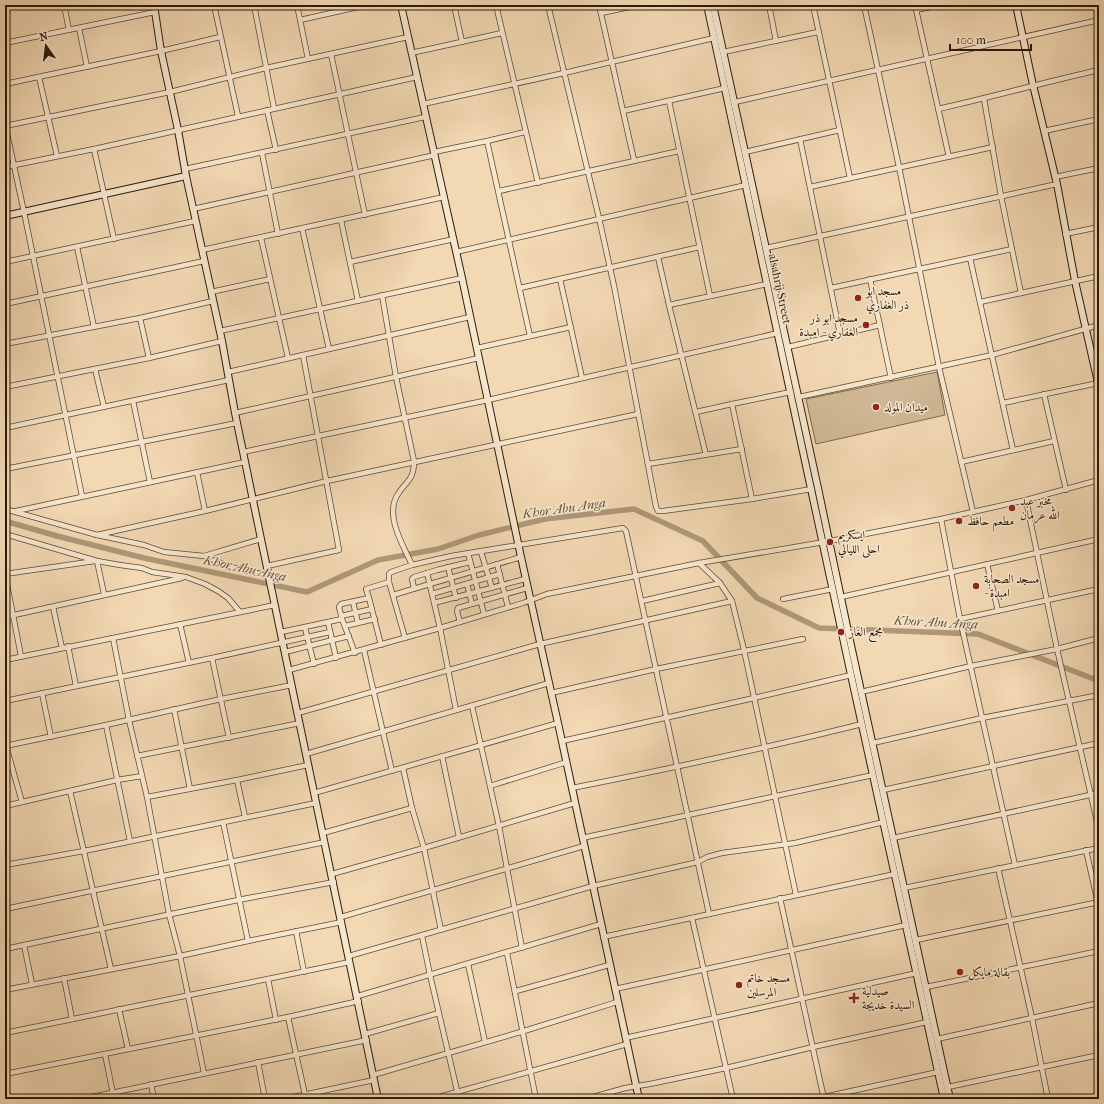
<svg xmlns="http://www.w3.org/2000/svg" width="1104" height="1104" viewBox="0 0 1104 1104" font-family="'IM FELL French Canon',Amiri,serif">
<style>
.green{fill:#d0b896;stroke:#7d6a4e}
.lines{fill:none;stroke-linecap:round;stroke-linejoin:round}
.canal{stroke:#ae9879;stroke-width:5.5}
.street-casing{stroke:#5c4a32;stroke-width:6}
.secondary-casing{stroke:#2a1b07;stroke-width:8}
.street{stroke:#f7e6ce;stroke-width:4.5}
.secondary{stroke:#f7e6ce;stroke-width:6}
.poi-dot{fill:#8f2418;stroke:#f7e6ce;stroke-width:1.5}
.labels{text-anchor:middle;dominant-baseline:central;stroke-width:3;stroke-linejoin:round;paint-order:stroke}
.street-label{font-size:12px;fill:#2a1b07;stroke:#f7e6ce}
.poi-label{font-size:12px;fill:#2a1b07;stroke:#f7e6ce;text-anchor:start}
.water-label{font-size:13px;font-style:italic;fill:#5f4d35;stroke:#f7e6ce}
</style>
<rect width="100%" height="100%" fill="#f2d8b3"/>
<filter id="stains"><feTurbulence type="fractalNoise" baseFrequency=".005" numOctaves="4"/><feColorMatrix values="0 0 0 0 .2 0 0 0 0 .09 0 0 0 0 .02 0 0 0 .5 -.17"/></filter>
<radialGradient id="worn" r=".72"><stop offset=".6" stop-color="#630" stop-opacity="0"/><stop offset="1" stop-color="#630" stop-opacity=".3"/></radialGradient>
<polygon class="green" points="937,372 945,415 816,444 806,399"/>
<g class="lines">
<polyline class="canal" points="5,521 57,536 144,558 307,592 378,560 438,549 479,535 545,519 634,509 703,541 757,598 819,628 978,634 1099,681"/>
<g class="street-casing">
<g id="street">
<polyline points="64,5 69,30"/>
<polyline points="214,5 238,116"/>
<polyline points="254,5 274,108"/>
<polyline points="297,5 308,59"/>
<polyline points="454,5 462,42"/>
<polyline points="496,5 538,183"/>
<polyline points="548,5 599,218 614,286 656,507 658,511 663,511 752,499 812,489"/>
<polyline points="599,5 634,160"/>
<polyline points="769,5 776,41"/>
<polyline points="813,5 850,178"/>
<polyline points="864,5 899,167 939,367 973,512"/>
<polyline points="915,5 949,157"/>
<polyline points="916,10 941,5"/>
<polyline points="601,13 639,5"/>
<polyline points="300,20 367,5"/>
<polyline points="79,28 87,67"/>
<polyline points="5,43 155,12"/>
<polyline points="723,52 818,32"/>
<polyline points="411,53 502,33"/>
<polyline points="331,54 365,215"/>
<polyline points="39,77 57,156"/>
<polyline points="5,84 161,51 220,37"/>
<polyline points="984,99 1001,196 1021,293"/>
<polyline points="669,101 710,296"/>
<polyline points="735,102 1099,20"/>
<polyline points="423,104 564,73 714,38"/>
<path d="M938 109C992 97 1045 82 1099 70"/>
<polyline points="267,110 276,150"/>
<polyline points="623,111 725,88"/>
<polyline points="5,124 24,212 82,496"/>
<polyline points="5,126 170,92 266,68 408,37"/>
<polyline points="1044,131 1099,119"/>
<polyline points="800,139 840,334"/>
<polyline points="487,141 525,132"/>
<polyline points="94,149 114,239"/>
<polyline points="434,152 487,141 530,336"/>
<polyline points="745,152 840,130"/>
<polyline points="262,153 278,234"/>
<polyline points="5,167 94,149 417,77"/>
<polyline points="185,169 425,117"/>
<polyline points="1055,177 1099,168"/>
<polyline points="810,187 993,147"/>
<polyline points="499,191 679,151"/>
<polyline points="193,209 435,155"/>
<polyline points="341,220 358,301"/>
<polyline points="302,228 329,349"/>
<polyline points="1065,234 1099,227"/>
<polyline points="261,238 288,358"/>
<polyline points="77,247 94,327"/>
<polyline points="766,248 1057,184"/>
<polyline points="202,250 444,197"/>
<polyline points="456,252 746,185"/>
<polyline points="658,257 669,305 706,455"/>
<polyline points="970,258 1013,450"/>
<polyline points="5,262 195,221"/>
<polyline points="350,262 454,239"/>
<polyline points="560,279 582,378"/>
<polyline points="870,279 891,378"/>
<polyline points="520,288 700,247"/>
<polyline points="831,288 1012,249"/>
<polyline points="211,292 270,279"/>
<path d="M382 295 396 377 414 461C414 480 407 480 398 494 384 515 403 545 412 565"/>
<polyline points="980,302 1099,276"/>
<polyline points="5,304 204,261"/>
<polyline points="669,305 767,284"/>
<polyline points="140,318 149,358"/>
<polyline points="220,331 462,278"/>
<polyline points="5,344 140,318 213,301"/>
<polyline points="788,347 880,325"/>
<polyline points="477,348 571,327"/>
<polyline points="95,369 104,407"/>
<polyline points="228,372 470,317"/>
<polyline points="5,387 149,358 222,341"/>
<polyline points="1044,394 1066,490"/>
<polyline points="799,397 992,355 1099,325"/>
<polyline points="133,401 150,482"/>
<polyline points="1003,403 1098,383"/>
<polyline points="732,404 791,392"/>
<polyline points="696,412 732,404 752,499"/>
<polyline points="235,413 479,358"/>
<polyline points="5,428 229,380"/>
<polyline points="243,452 488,400 778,333"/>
<polyline points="5,462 6,468"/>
<polyline points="961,462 1054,441"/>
<polyline points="648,464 742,449"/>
<polyline points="5,469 237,423"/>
<polyline points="197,472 205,511"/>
<polyline points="1026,500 1057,649 1099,830"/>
<polyline points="5,509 97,535 144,545 164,552 204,556 231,567 269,576"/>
<polyline points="16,511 245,462"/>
<polyline points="941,519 960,619 1015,865"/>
<polyline points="5,534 97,561 120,565 142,568 152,572 186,577 205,584 218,591 228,598 240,612"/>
<polyline points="97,535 205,511 327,481 638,414"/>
<polyline points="481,552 492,588"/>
<polyline points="468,553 484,614"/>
<polyline points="204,556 261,539"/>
<polyline points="97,561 104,594"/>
<polyline points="699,563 720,583 732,601 744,650 796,895"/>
<polyline points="497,564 508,607"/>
<polyline points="987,564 998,611"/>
<polyline points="267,566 339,550 303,355"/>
<polyline points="448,567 456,598"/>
<polyline points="427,573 440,628 456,710"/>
<polyline points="5,574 95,561"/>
<polyline points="5,574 21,656"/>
<polyline points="467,584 472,604"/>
<polyline points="414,588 412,579 414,577 437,570 470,562"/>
<polyline points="432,594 500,574"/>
<polyline points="393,595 521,557"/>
<polyline points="841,597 1099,539"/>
<polyline points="783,599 833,589"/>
<polyline points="642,601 720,583"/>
<polyline points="353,602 358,623"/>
<polyline points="434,603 525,579"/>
<polyline points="53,607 62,648"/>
<polyline points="341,616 372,609"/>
<polyline points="5,617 182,578"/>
<polyline points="960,619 1099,589"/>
<polyline points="328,622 336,658"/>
<polyline points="460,622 457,611 458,608 527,588"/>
<polyline points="180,624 189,663"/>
<polyline points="345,626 375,619"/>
<polyline points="305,628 314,664"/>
<polyline points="281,632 342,619"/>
<polyline points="113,638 129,720 147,797 169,914 180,956 204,1073"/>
<polyline points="405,638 389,582 389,574 391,572 412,565 451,556 623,528 626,531 709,914"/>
<polyline points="381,645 369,598 366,589 389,582"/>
<polyline points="68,646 76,686"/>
<polyline points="364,650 392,771"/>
<polyline points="285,652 349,636"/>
<polyline points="355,653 342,619 339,607 341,604 369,598"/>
<polyline points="212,658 229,738"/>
<polyline points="5,660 275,605"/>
<polyline points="289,670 440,628 523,603 547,594 699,563 830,541 941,519 1026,500 1099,480"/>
<polyline points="861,692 971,666 1057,649 1099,638"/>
<polyline points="42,693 51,737"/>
<polyline points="551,693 656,669 803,639"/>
<polyline points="5,701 212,658 330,632"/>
<polyline points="472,706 499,826 522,948"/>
<polyline points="174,709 190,789"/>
<polyline points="298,713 540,644 732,601"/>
<polyline points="106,725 130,841"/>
<polyline points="562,741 754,698 851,675"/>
<polyline points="873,743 982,718 1099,695"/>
<polyline points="5,746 106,725 221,699 292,685"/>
<polyline points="6,746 22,802"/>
<polyline points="306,754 549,683"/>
<polyline points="137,756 300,723"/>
<polyline points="442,756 459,837"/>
<polyline points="403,768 412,808 424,848 441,930"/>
<polyline points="237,780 245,817"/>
<polyline points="490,786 567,762"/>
<path d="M572 788C669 769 766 748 862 724"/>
<polyline points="883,790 1099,743"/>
<polyline points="70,791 111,969"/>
<polyline points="314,793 558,723"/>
<polyline points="147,797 237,780 308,765"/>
<polyline points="5,806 117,780 142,776"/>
<polyline points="223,822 248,941"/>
<polyline points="323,833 412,808"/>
<polyline points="582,838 873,775"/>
<polyline points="893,838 1099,793"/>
<polyline points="1086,850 1099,908"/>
<polyline points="5,865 84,851 316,803"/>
<polyline points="998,868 1032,1018 1048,1099"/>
<polyline points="332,874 424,848 575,803"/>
<polyline points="904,888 1099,848"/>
<polyline points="780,898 824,1099"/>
<polyline points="5,909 325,842"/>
<polyline points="341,917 584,846"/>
<polyline points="692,918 733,1099"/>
<polyline points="296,931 304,972"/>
<polyline points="422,936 430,975 459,1099"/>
<polyline points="603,937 895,874"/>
<polyline points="916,940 1099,902"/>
<polyline points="24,945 32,984"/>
<polyline points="5,949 238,900 334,882"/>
<polyline points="507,953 536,1099"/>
<polyline points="349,956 593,886 698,862 707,857 722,853 795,843 884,822"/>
<polyline points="468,964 485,1042"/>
<polyline points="64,978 72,1019"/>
<polyline points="268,979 276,1020"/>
<polyline points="926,987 1099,951"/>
<polyline points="615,989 906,925"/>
<polyline points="5,990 180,956 248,941 342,922"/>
<polyline points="516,991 609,965"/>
<polyline points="358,996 601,924"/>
<polyline points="119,1009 128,1049"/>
<polyline points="288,1017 305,1095"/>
<polyline points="5,1033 350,962"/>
<polyline points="365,1034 439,1013"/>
<polyline points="625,1038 917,973"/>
<polyline points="937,1039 1099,1003"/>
<polyline points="105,1054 114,1099"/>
<polyline points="258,1062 265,1099"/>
<polyline points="5,1074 288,1017 359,1001"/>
<polyline points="373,1075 524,1031 617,1002"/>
<polyline points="151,1084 154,1099"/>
<polyline points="948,1087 1099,1055"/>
<polyline points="82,1099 367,1040"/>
<polyline points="284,1099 374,1080"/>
<polyline points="432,1099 627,1044"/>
<polyline points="586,1099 625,1088 650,1084 726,1068 813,1047 927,1022"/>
<polyline points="815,1099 938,1072"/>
</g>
</g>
<g class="secondary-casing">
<g id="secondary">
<polyline points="401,5 462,278 521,557 558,723 639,1099"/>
<polyline points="707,5 851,675 944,1099"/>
<polyline points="713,5 818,488 849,636 950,1099"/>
<polyline points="1016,5 1033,85 1057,184 1075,281 1099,387"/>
<polyline points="186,176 222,341 235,413 261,539 378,1099"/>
<polyline points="5,216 186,176 178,130 161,51 154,5"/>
</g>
</g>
<use href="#street" class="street"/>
<use href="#secondary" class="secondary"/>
</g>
<g class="poi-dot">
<circle cx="858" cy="298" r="4"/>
<circle cx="866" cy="325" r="4"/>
<circle cx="876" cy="407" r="4"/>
<circle cx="1012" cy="508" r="4"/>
<circle cx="959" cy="521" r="4"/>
<circle cx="830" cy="542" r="4"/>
<circle cx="976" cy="586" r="4"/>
<circle cx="841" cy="632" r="4"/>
<circle cx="960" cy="972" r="4"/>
<circle cx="739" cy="985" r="4"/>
<path d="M852 992h4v4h4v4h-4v4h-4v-4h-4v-4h4z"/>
</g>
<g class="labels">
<g class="street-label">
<text transform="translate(780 289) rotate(78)">alsahrij Street</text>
</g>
<g class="poi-label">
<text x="866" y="291">مسجد ابو<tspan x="866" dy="14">ذر الغفاري</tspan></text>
<text x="858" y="318" text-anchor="end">مسجد ابو ذر<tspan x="858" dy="14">الغفاري - امبدة</tspan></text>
<text x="884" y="407">ميدان المولد</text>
<text x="1020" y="501">مخبز عبد<tspan x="1020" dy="14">الله عرمان</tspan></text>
<text x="967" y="521">مطعم حافظ</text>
<text x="838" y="535">ايسكريم<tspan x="838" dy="14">احلى الليالي</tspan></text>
<text x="984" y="579">مسجد الصحابة<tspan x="984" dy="14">- امبدة</tspan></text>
<text x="849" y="632">مجمع الغاز</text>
<text x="968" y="972">بقالة مايكل</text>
<text x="747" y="978">مسجد خاتم<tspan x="747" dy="14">المرسلين</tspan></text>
<text x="862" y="991">صيدلية<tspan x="862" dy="14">السيدة خديجة</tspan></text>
</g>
<g class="water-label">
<text transform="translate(564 508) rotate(-8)">Khor Abu Anga</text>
<text transform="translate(245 568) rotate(12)">Khor Abu Anga</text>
<text transform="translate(936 622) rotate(3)">Khor Abu Anga</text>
</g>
</g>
<rect width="1104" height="1104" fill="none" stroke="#f2d8b3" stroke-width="20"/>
<rect x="6" y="6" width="1092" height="1092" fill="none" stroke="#2a1b07" stroke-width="2"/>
<rect x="10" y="10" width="1084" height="1084" fill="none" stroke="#2a1b07"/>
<g transform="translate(46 46) rotate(346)" stroke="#f7e6ce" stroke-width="3" paint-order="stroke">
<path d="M0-3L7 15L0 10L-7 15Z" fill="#2a1b07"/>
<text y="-6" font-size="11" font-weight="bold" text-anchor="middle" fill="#2a1b07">N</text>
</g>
<path d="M950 44v6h81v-6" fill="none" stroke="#2a1b07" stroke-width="2"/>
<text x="956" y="44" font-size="12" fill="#2a1b07" stroke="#f7e6ce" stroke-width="3" paint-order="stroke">100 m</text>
<rect width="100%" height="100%" filter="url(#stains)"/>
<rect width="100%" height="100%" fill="url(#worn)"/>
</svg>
